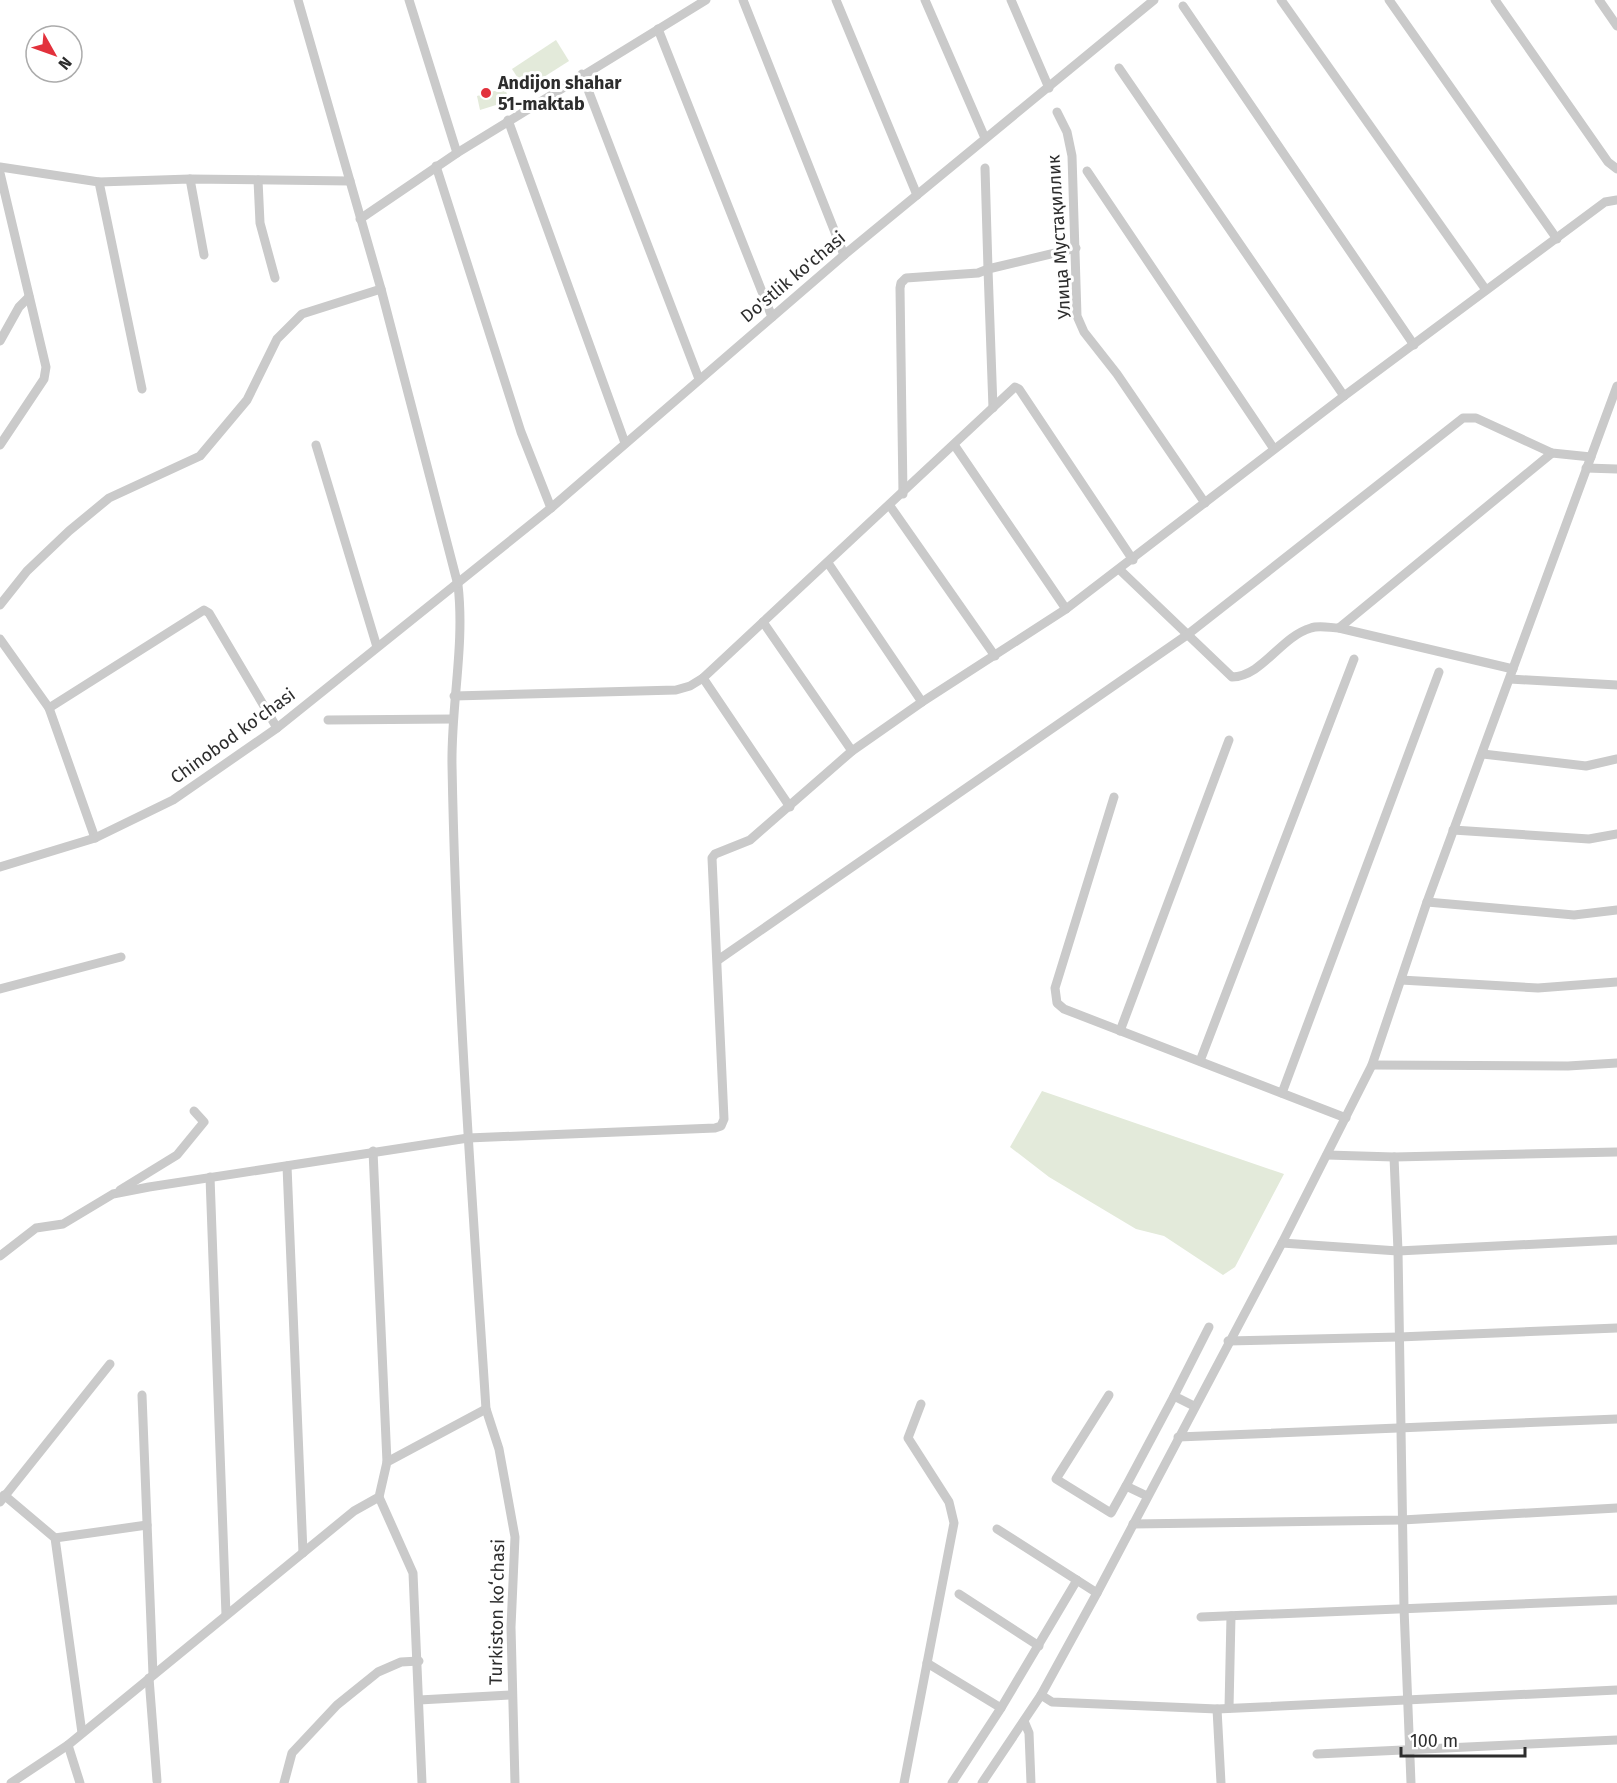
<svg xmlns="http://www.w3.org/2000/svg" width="1617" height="1783" viewBox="0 0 1617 1783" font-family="'Fira Sans',sans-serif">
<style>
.green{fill:#e3eada}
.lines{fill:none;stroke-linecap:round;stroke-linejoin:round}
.minor{stroke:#cacaca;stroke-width:9}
.poi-dot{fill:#e2313c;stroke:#fff;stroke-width:2}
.labels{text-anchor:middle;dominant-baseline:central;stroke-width:6;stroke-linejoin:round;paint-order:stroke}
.poi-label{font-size:18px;font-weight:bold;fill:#2d2d2d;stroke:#fff;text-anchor:start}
.street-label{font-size:18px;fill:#2d2d2d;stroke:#fff}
</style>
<rect width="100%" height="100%" fill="#fff"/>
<g class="green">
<polygon points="556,40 569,61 525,89 512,69"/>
<polygon points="505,88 509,101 480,110 477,96"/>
<polygon points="1042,1091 1284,1174 1235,1267 1223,1275 1164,1236 1136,1229 1049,1177 1010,1147"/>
</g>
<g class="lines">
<g class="minor">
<path d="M298 0 381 289 458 585C465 645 451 705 452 765 456 980 472 1195 486 1409L499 1449 515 1537 511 1627 515 1783"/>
<polyline points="409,0 457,153"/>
<polyline points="743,0 844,255"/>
<polyline points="836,0 917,195"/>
<polyline points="925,0 985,138"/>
<polyline points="1011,0 1049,88"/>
<polyline points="1281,0 1486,290"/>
<polyline points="1389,0 1557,239"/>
<polyline points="1495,0 1608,162 1617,169"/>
<polyline points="1599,0 1617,26"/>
<polyline points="1183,6 1414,345"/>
<polyline points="658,29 772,317"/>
<polyline points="1119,68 1344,396"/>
<polyline points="582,74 699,379"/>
<polyline points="1057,112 1067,132 1072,156 1077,316 1084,332 1117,374 1205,503"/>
<polyline points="508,120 625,443"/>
<polyline points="436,166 521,432 551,508"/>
<polyline points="0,167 99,182 190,179 350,181"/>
<polyline points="985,168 988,269 1076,248"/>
<polyline points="1087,171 1274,449"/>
<polyline points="0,173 46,367 44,379 0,445"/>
<polyline points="190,179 204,255"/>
<polyline points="258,180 260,223 275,278"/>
<polyline points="99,182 142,389"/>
<polyline points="360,219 457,153 706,0"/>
<polyline points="0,341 19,307 29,297"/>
<polyline points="316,445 377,647"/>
<polyline points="955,446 1066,609"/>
<polyline points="1586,468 1617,469"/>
<polyline points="903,494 900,288 901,283 906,278 978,273 988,269 993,408"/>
<polyline points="890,506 995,656"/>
<polyline points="828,563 922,702"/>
<path d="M1120 570 1232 677C1263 676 1280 637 1311 628 1319 625 1331 628 1339 628L1513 669"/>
<polyline points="0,605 27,571 69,531 109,498 200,456 247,400 277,339 302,314 381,289"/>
<polyline points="763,622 852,751"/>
<polyline points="1339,628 1552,453"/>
<polyline points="0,639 49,708 95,838"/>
<polyline points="703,678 790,807"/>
<polyline points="1510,679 1617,685"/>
<polyline points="454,696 676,690 690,686 703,678 1015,387 1019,389 1133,560"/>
<polyline points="49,708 204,610 209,613 277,728"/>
<polyline points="328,720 453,719"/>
<polyline points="1483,754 1586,766 1617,759"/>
<polyline points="1114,797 1055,988 1057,1003 1064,1009 1346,1118"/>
<polyline points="1453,830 1589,839 1617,834"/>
<polyline points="0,867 95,838 173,800 277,728 551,508 844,255 1154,0"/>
<polyline points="1427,902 1574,915 1617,910"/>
<polyline points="718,960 1187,635 1463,418 1476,418 1552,453 1591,457"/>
<polyline points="1401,980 1538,988 1617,982"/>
<polyline points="0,989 121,957"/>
<polyline points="1120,1031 1229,740"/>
<polyline points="1200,1061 1354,659"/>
<polyline points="1372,1065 1568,1066 1617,1063"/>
<polyline points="1282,1093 1439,672"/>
<polyline points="373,1151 387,1462"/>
<polyline points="1327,1155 1394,1157 1617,1152"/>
<polyline points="1394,1157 1398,1251 1404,1608 1411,1783"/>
<polyline points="287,1166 303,1553"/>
<polyline points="210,1177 226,1615"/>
<polyline points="120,1190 177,1155 204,1122 194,1111"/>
<polyline points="1282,1243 1398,1251 1617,1240"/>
<polyline points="0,1256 36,1228 63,1224 113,1194 149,1187 468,1138 715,1128 721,1126 724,1119 712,858 715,854 750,840 852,751 922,702 1066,609 1344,396 1605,202 1617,200"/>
<polyline points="1228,1341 1399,1337 1617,1328"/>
<polyline points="142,1395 153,1675"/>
<polyline points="1109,1395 1056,1479 1111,1513 1126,1486 1147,1496"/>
<polyline points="1194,1406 1174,1396 1209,1327"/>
<polyline points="1178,1437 1617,1419"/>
<polyline points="1126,1486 1174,1396"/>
<polyline points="4,1495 55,1538 82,1733"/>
<polyline points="379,1497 413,1573 422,1783"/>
<polyline points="0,1502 110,1364"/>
<polyline points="1133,1524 1402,1520 1617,1508"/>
<polyline points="997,1529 1097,1593"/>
<polyline points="55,1538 147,1525"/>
<polyline points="959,1594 1039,1646"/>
<polyline points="1201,1617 1617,1600"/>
<polyline points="927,1663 1001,1708 1077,1580"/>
<polyline points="149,1678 157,1781"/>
<polyline points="1041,1695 1052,1702 1217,1709 1617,1690"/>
<polyline points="419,1700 512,1695"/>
<polyline points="1229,1708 1231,1616"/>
<polyline points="1217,1709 1221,1783"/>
<polyline points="1024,1721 1029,1733 1031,1783"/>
<polyline points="68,1745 80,1783"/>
<polyline points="1317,1754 1617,1740"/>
<polyline points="11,1783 68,1745 354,1511 379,1497 387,1462 486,1409"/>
<polyline points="284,1783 292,1753 337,1705 378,1672 401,1662 419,1661"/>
<polyline points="904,1783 954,1523 949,1502 908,1438 921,1404"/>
<polyline points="952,1783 1001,1708"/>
<polyline points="982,1783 1041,1695 1097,1593 1282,1243 1372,1065 1427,902 1617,386"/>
</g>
</g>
<circle class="poi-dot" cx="486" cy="93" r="6"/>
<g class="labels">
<g class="poi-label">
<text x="498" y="83">Andijon shahar<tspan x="498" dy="21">51-maktab</tspan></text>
</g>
<g class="street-label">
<text transform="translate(1059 237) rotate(-94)">Улица Мустақиллик</text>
<text transform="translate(793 277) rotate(-40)">Do'stlik ko'chasi</text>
<text transform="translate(233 736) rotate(-36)">Chinobod ko'chasi</text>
<text transform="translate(497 1612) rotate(-89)">Turkiston koʻchasi</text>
</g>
</g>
<g transform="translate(54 54) rotate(130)"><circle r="28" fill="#ffffff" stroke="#ababab" stroke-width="1.5"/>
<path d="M0-4.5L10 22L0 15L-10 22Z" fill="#e2313c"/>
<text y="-9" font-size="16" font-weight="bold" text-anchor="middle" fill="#2d2d2d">N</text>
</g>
<path d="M1401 1747v9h124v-9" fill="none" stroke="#2d2d2d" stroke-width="3"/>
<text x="1410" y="1747" font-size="18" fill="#2d2d2d" stroke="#ffffff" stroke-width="4.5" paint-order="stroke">100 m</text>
</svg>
